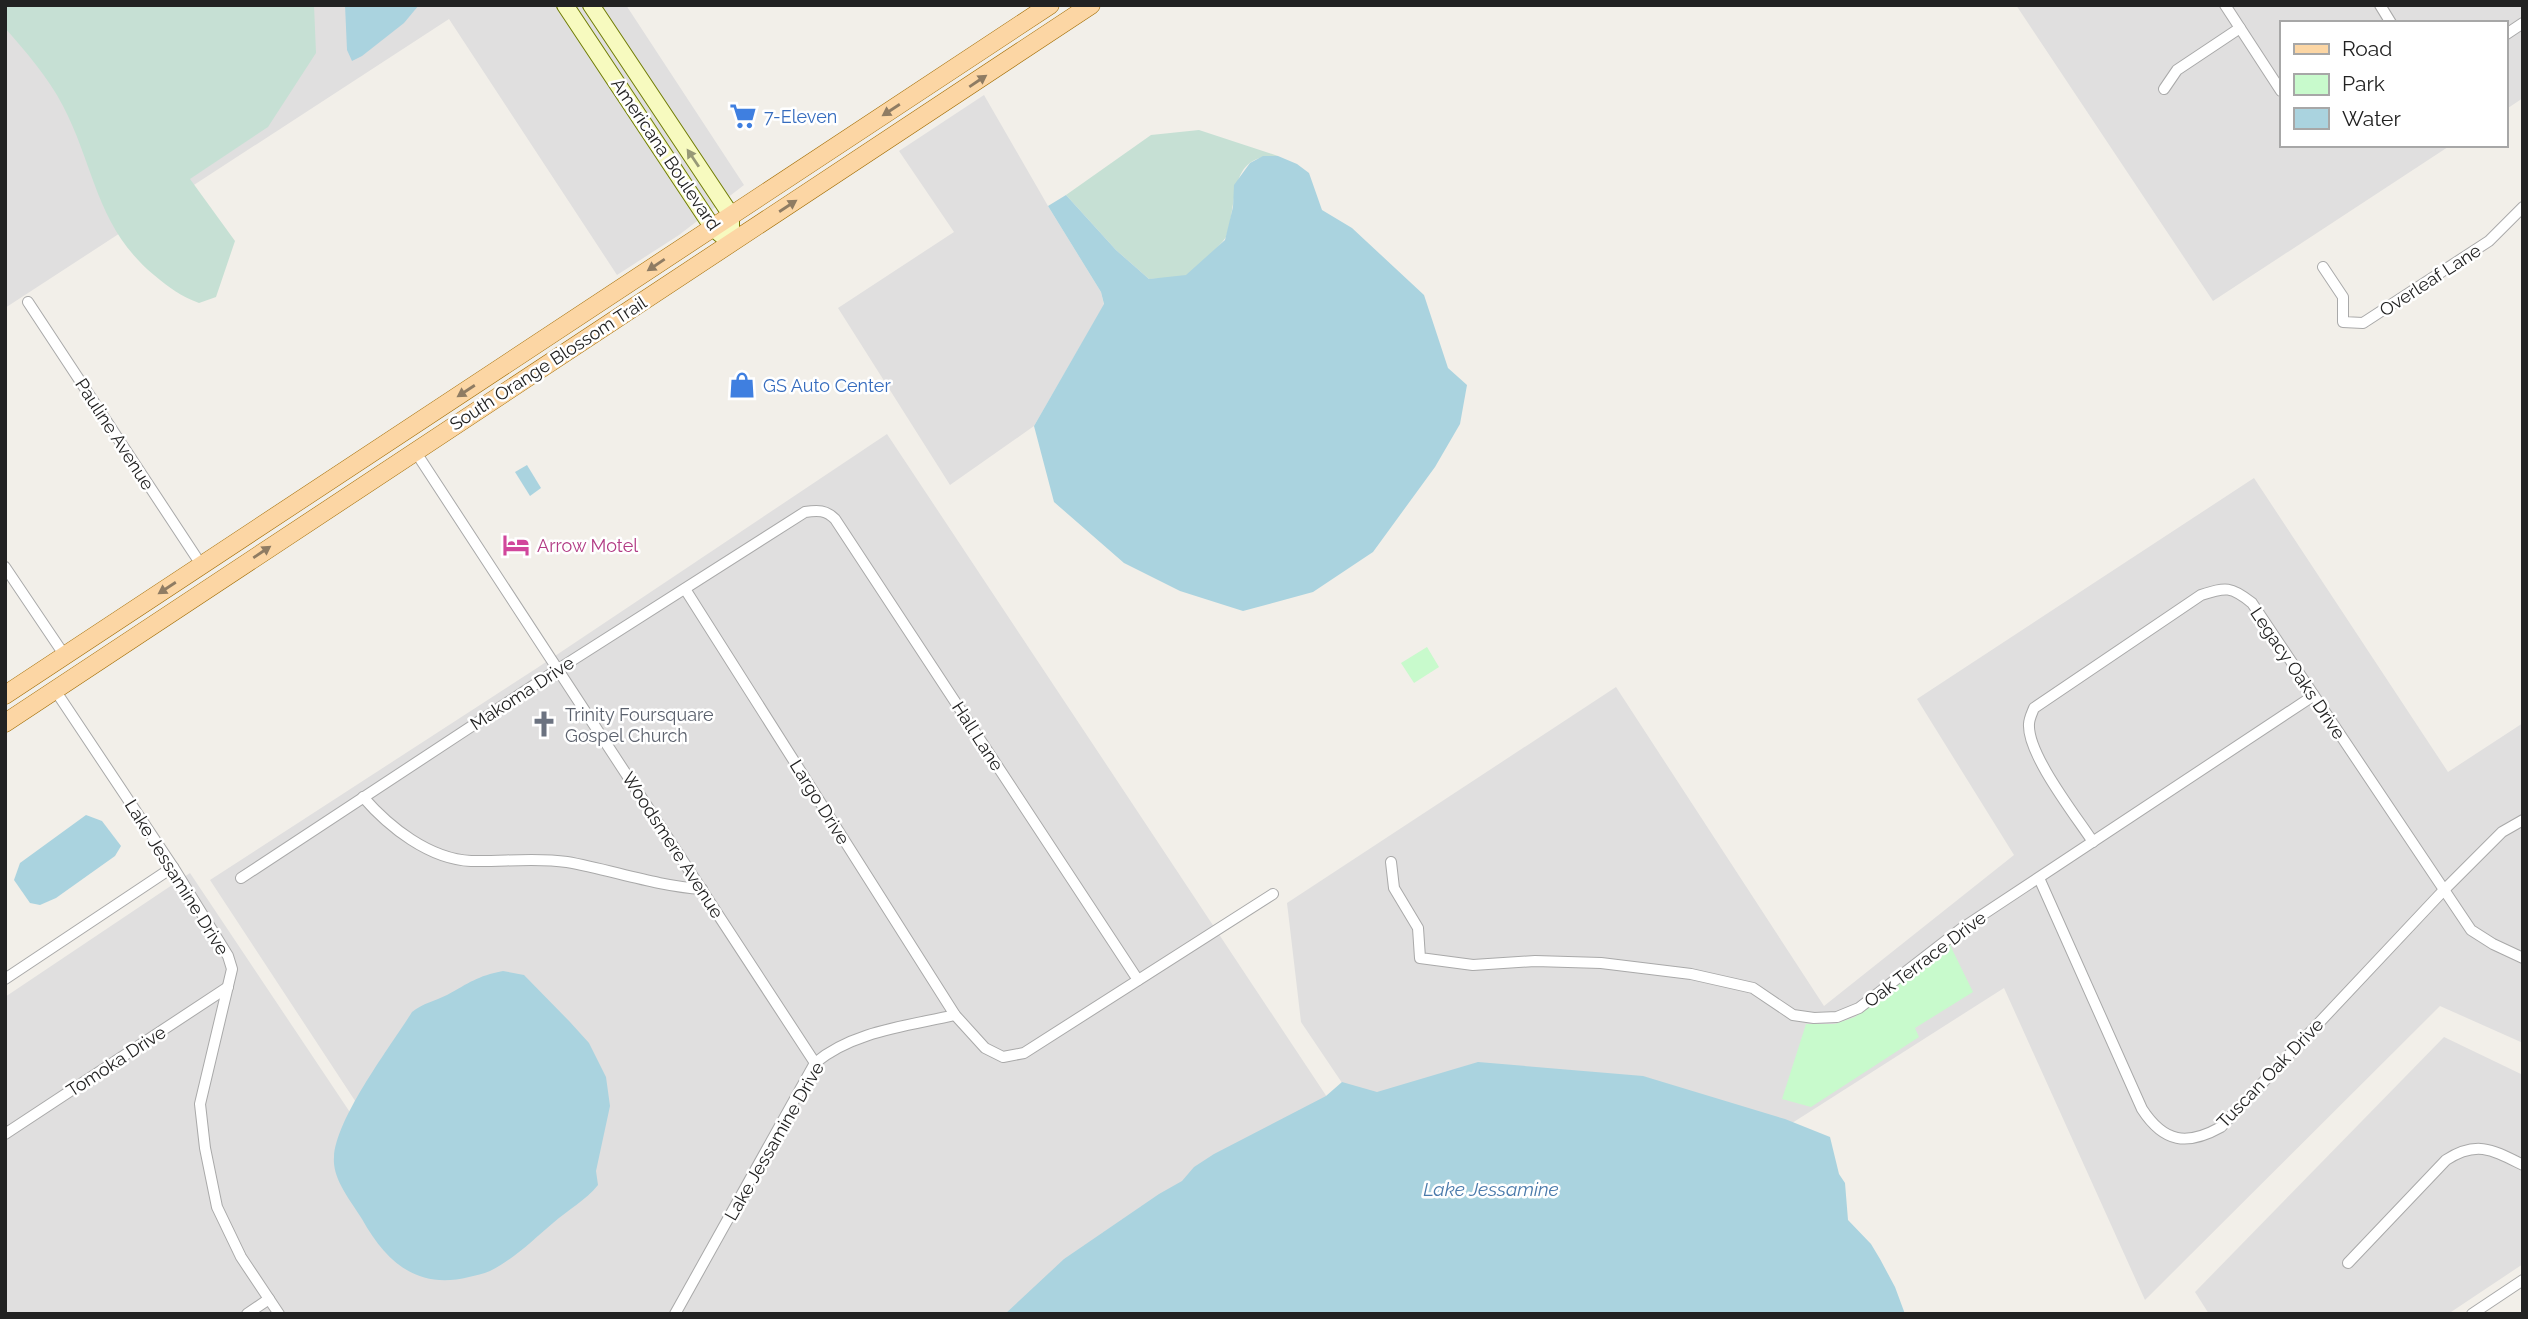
<svg xmlns="http://www.w3.org/2000/svg" width="2528" height="1319" viewBox="0 0 2528 1319" font-family="Raleway,sans-serif">
<style>
.residential{fill:#e0dfdf}
.wetland{fill:#c6e0d4}
.park{fill:#c8facc}
.water{fill:#aad3df}
.lines{fill:none;stroke-linecap:round;stroke-linejoin:round}
.street-casing{stroke:#a9a9a9;stroke-width:12}
.secondary-casing{stroke:#707d05;stroke-width:18}
.primary-casing{stroke:#a06b00;stroke-width:19}
.street{stroke:#fff;stroke-width:10}
.secondary{stroke:#f7fabf;stroke-width:16}
.primary{stroke:#fcd6a4;stroke-width:18}
.oneway{fill:#8f7c63}
.oneway2{fill:#979978}
.labels{text-anchor:middle;dominant-baseline:central;stroke-width:5;stroke-linejoin:round;paint-order:stroke}
.shop-label{font-size:18px;fill:#366cbe;stroke:#fff;text-anchor:start}
.street-label{font-size:18px;fill:#222;stroke:#fff}
.hotel-label{font-size:18px;fill:#b23c85;stroke:#fff;text-anchor:start}
.worship-label{font-size:18px;fill:#5b616d;stroke:#fff;text-anchor:start}
.water-label{font-size:19px;font-style:italic;fill:#4a7aab;stroke:#fff}
</style>
<rect width="100%" height="100%" fill="#f2efe9"/>
<g class="residential">
<polygon points="5,5 626,5 744,185 679,235 617,275 449,19 5,308"/>
<polygon points="2016,5 2523,5 2523,98 2505,110 2505,23 2281,23 2281,145 2451,145 2213,301"/>
<polygon points="984,95 1048,206 1101,292 1104,305 1034,426 950,485 838,308 954,232 899,151"/>
<polygon points="887,434 1471,1314 5,1314 5,997 190,873 422,1220 430,1215 210,880 537,668"/>
<polygon points="2254,478 2448,772 2523,723 2523,1043 2440,1006 2145,1300 2004,988 1492,1314 1489,1301 1301,1022 1287,903 1616,687 1824,1006 2014,855 1917,699"/>
<polygon points="2444,1037 2523,1075 2523,1264 2448,1314 2209,1314 2195,1292"/>
</g>
<g class="wetland">
<path d="M5 5H314L316 53 268 127 190 179 235 241 216 297 199 303C180 296 170 288 154 275 96 227 95 167 63 106 48 77 26 52 5 28Z"/>
<path d="M1199 130 1278 156C1226 154 1239 203 1226 237 1223 243 1194 271 1187 275 1177 280 1160 278 1149 279L1116 250 1066 195 1151 135Z"/>
</g>
<g class="park">
<polygon points="1427,647 1439,667 1414,683 1401,663"/>
<polygon points="1950,945 1973,992 1915,1028 1919,1037 1811,1107 1782,1099 1806,1024 1835,1024 1855,1017"/>
</g>
<g class="water">
<polygon points="345,5 419,5 404,23 362,56 352,61 347,50"/>
<polygon points="1263,156 1278,156 1297,164 1309,173 1322,210 1352,228 1424,295 1448,368 1467,385 1460,424 1435,467 1373,552 1313,592 1243,611 1180,591 1124,563 1054,502 1034,426 1104,304 1101,292 1048,206 1066,195 1116,250 1149,279 1186,275 1225,240 1233,207 1234,185 1250,163"/>
<polygon points="527,465 541,488 530,496 515,472"/>
<polygon points="86,815 102,821 121,846 115,856 56,898 40,905 30,903 14,880 20,863"/>
<path d="M503 971 524 975 570 1022 589 1043 606 1077 610 1106 596 1171 598 1185C585 1201 569 1209 553 1223 533 1240 514 1259 490 1271 483 1274 476 1275 469 1277 417 1290 386 1262 362 1219 351 1201 332 1179 334 1157 336 1118 390 1047 412 1012 423 1003 435 1001 447 995 469 983 477 976 503 971Z"/>
<polygon points="1478,1062 1643,1076 1785,1119 1830,1137 1839,1174 1845,1183 1848,1220 1871,1244 1880,1259 1895,1287 1905,1314 1005,1314 1064,1259 1159,1194 1182,1181 1194,1167 1214,1154 1326,1096 1342,1082 1377,1092"/>
</g>
<g class="lines">
<g class="street-casing">
<g id="street">
<polyline points="2225,5 2281,91"/>
<polyline points="2380,5 2391,23"/>
<polyline points="2505,35 2523,23"/>
<polyline points="2164,89 2177,70 2240,28"/>
<polyline points="2323,267 2343,297 2343,322 2363,323 2489,241 2523,207"/>
<polyline points="28,302 202,566"/>
<polyline points="415,451 815,1063"/>
<polyline points="5,567 65,656"/>
<polyline points="685,589 955,1015 985,1048 1003,1057 1024,1053 1273,894"/>
<polyline points="55,690 173,867 228,956 232,969 200,1104 205,1148 217,1207 241,1257 279,1314"/>
<path d="M363 797C389 827 429 859 471 861 502 862 535 857 567 862 612 870 656 886 702 889"/>
<path d="M2093 842C2076 816 2027 754 2029 724 2029 719 2032 713 2034 708L2201 595C2226 587 2231 586 2252 603L2471 930 2493 944 2523 958"/>
<polyline points="1391,862 1394,888 1418,928 1420,958 1473,965 1535,961 1601,963 1691,974 1753,988 1793,1015 1814,1018 1837,1017 1859,1008 1961,929 2313,696"/>
<path d="M241 878 557 670 805 512C818 510 826 510 835 519L1138 980"/>
<path d="M2039 878 2142 1109C2164 1143 2187 1146 2221 1127L2443 891 2502 832 2523 820"/>
<polyline points="5,979 173,867"/>
<polyline points="5,1134 228,987"/>
<path d="M2348 1263 2446 1160C2477 1140 2493 1150 2523 1165"/>
<polyline points="247,1314 269,1299"/>
<path d="M675 1314 815 1063C853 1031 908 1026 955 1015"/>
<polyline points="2472,1314 2523,1280"/>
</g>
</g>
<g class="secondary-casing">
<g id="secondary">
<polyline points="565,5 713,228 731,243"/>
<polyline points="591,5 731,215 731,243"/>
</g>
</g>
<g class="primary-casing">
<g id="primary">
<polyline points="5,695 1050,5"/>
<polyline points="5,723 1091,5"/>
</g>
</g>
<use href="#street" class="street"/>
<use href="#secondary" class="secondary"/>
<use href="#primary" class="primary"/>
</g>
<defs><path id="oneway-solid" d="M-6-.8H1V-3.2L6.5 0L1 3.2V.8H-6Z" transform="scale(1.75)"/></defs>
<g class="oneway">
<use href="#oneway-solid" transform="translate(978 81) rotate(-34)"/>
<use href="#oneway-solid" transform="translate(891 110) rotate(147)"/>
<use href="#oneway-solid" transform="translate(788 206) rotate(-33)"/>
<use href="#oneway-solid" transform="translate(656 265) rotate(146)"/>
<use href="#oneway-solid" transform="translate(466 391) rotate(147)"/>
<use href="#oneway-solid" transform="translate(262 552) rotate(-34)"/>
<use href="#oneway-solid" transform="translate(167 588) rotate(147)"/>
</g>
<use class="oneway2" href="#oneway-solid" transform="translate(693 158) rotate(-124)"/>
<defs>
<g id="supermarket-bare" transform="scale(2.1)"><path d="M-6-5.5h2.5l.6 2H6L4.5 2H-2.5L-4.4-4H-6ZM-1.5 3.2a1.3 1.3 0 1 0 .1 0ZM3 3.2a1.3 1.3 0 1 0 .1 0Z" fill="#3f7fe0" stroke="#fff" stroke-width="2.5" paint-order="stroke"/></g>
<g id="shop-bare" transform="scale(2.1)"><path d="M-5-2.5h2.3a2.7 3.5 0 0 1 5.4 0H5L5.5 6h-11ZM-1.5-2.5h3a1.5 2.3 0 0 0-3 0Z" fill="#3f7fe0" stroke="#fff" stroke-width="2.5" paint-order="stroke"/></g>
<g id="hotel-bare" transform="scale(2.1)"><path d="M-6-4.5h1.5V1H6V5H4.5V3h-9V5H-6ZM-4 0a1.8 1.8 0 1 1 3.6 0ZM.5 0V-2.5h3Q6-2.5 6 0Z" fill="#d1479c" stroke="#fff" stroke-width="2.5" paint-order="stroke"/></g>
<g id="church-bare" transform="scale(2.1)"><path d="M-1.2-6h2.4v3.5h3.3v2.4h-3.3V6h-2.4V-.1h-3.3v-2.4h3.3Z" fill="#6b7280" stroke="#fff" stroke-width="2.5" paint-order="stroke"/></g>
</defs>
<g fill-rule="evenodd">
<use href="#supermarket-bare" x="743" y="116"/>
<use href="#shop-bare" x="742" y="385"/>
<use href="#hotel-bare" x="516" y="545"/>
<use href="#church-bare" x="544" y="724"/>
</g>
<g class="labels">
<g class="shop-label">
<text x="764" y="116">7-Eleven</text>
<text x="763" y="385">GS Auto Center</text>
</g>
<g class="street-label">
<text transform="translate(666 154) rotate(56)">Americana Boulevard</text>
<text transform="translate(2430 280) rotate(-33)">Overleaf Lane</text>
<text transform="translate(548 363) rotate(-33)">South Orange Blossom Trail</text>
<text transform="translate(115 434) rotate(57)">Pauline Avenue</text>
<text transform="translate(2298 673) rotate(56)">Legacy Oaks Drive</text>
<text transform="translate(522 693) rotate(-33)">Makoma Drive</text>
<text transform="translate(978 736) rotate(57)">Hall Lane</text>
<text transform="translate(820 802) rotate(58)">Largo Drive</text>
<text transform="translate(673 845) rotate(57)">Woodsmere Avenue</text>
<text transform="translate(177 877) rotate(58)">Lake Jessamine Drive</text>
<text transform="translate(1925 959) rotate(-37)">Oak Terrace Drive</text>
<text transform="translate(116 1061) rotate(-33)">Tomoka Drive</text>
<text transform="translate(2270 1073) rotate(-46)">Tuscan Oak Drive</text>
<text transform="translate(774 1141) rotate(-60)">Lake Jessamine Drive</text>
</g>
<g class="hotel-label">
<text x="537" y="545">Arrow Motel</text>
</g>
<g class="worship-label">
<text x="565" y="714">Trinity Foursquare<tspan x="565" dy="21">Gospel Church</tspan></text>
</g>
<g class="water-label">
<text x="1491" y="1189">Lake Jessamine</text>
</g>
</g>
<rect width="2528" height="1319" fill="none" stroke="#222222" stroke-width="14"/>
<rect x="2280" y="21" width="228" height="126" fill="#ffffff" stroke="#a7a7a7" stroke-width="2"/>
<rect x="2294" y="44" width="35" height="10" fill="#fcd6a4" stroke="#a7a7a7" stroke-width="2"/>
<text x="2342" y="56" font-size="21" fill="#222222">Road</text>
<rect x="2294" y="74" width="35" height="21" fill="#c8facc" stroke="#a7a7a7" stroke-width="2"/>
<text x="2342" y="91" font-size="21" fill="#222222">Park</text>
<rect x="2294" y="108" width="35" height="21" fill="#aad3df" stroke="#a7a7a7" stroke-width="2"/>
<text x="2342" y="126" font-size="21" fill="#222222">Water</text>
</svg>
